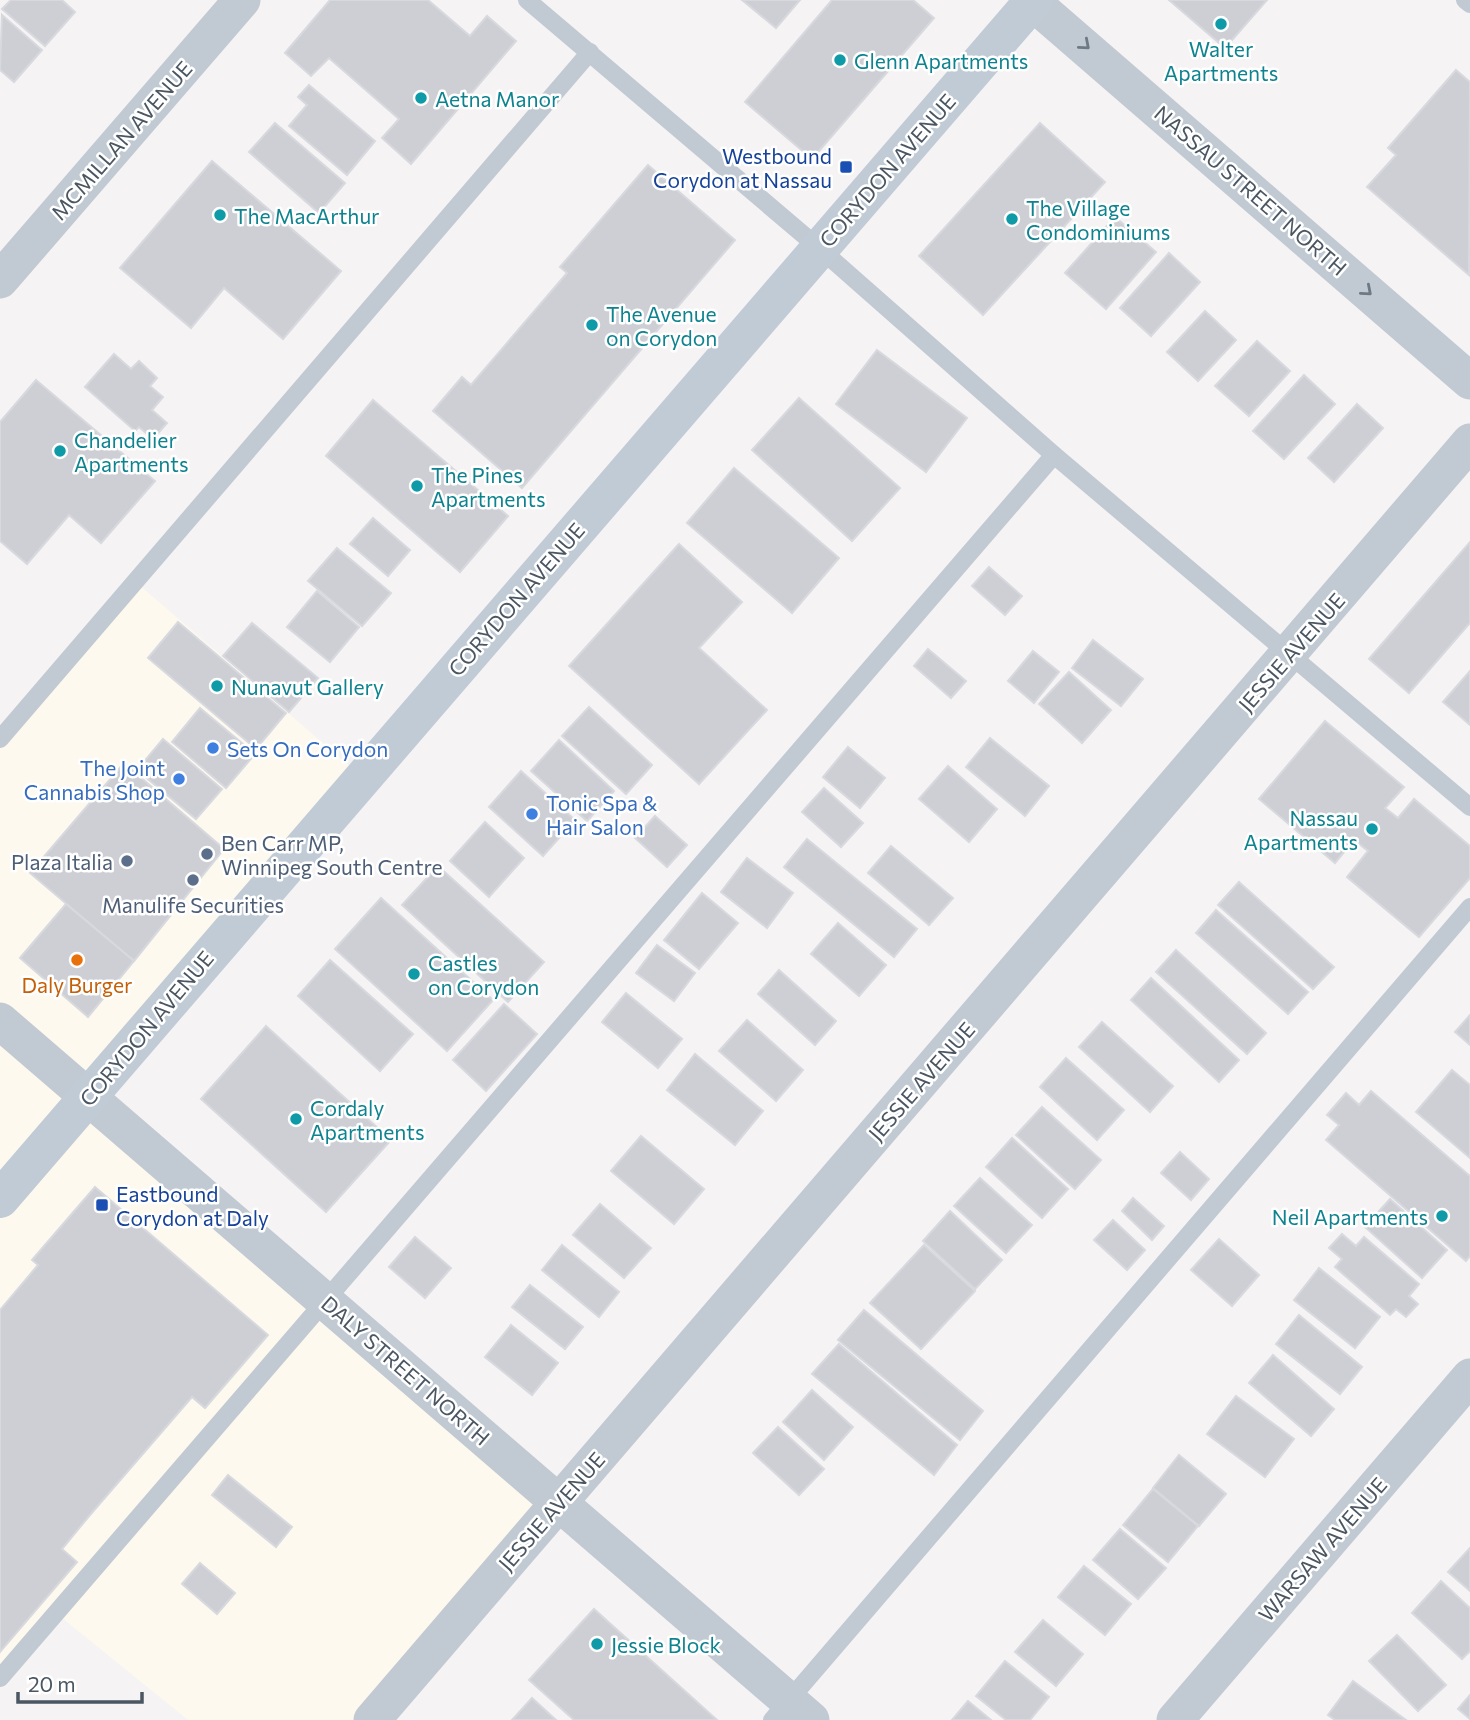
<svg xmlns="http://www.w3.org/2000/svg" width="1470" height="1720" viewBox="0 0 1470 1720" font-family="Commissioner,sans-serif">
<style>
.commercial{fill:#fdf9ef}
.building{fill:#cdcfd5;stroke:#d7d9de;stroke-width:2}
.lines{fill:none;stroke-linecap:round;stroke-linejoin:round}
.service{stroke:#c1cad2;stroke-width:18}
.minor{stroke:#c1cad2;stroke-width:37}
.secondary{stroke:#c1cbd6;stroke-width:38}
.oneway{stroke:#6e7983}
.culture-dot{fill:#0f9aa8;stroke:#fff;stroke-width:2.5}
.transit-dot{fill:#1a4fb4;stroke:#fff;stroke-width:2.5}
.shop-dot{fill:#3f7fe0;stroke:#fff;stroke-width:2.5}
.service-dot{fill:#5c6f8a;stroke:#fff;stroke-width:2.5}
.food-dot{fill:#e8710a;stroke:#fff;stroke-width:2.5}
.labels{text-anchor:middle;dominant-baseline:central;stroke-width:5;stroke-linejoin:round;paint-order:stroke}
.culture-label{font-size:21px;fill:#0d838f;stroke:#fff;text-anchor:start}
.street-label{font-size:21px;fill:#4a5661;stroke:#fff}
.transit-label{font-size:21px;fill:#164399;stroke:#fff;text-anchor:end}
.shop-label{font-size:21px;fill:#366cbe;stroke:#fff;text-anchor:start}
.service-label{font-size:21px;fill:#4e5e75;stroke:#fff;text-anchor:start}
.food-label{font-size:21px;fill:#c56008;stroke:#fff}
</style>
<rect width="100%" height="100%" fill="#f5f3f3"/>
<polygon class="commercial" points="138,584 359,774 88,1098 560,1502 372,1720 188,1720 56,1613 0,1678 0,741"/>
<g class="building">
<polygon points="11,0 62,0 75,12 45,46 2,9"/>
<polygon points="330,0 428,0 470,36 487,16 516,41 411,164 382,138 399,119 329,58 311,76 285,53"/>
<polygon points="742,0 800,0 776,28"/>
<polygon points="832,0 913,0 934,18 812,159 745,102"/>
<polygon points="1169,0 1267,0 1225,48"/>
<polygon points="2,15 42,50 14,82 0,70"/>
<polygon points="1456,70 1470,82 1469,275 1367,187 1396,155 1388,148"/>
<polygon points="309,85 375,141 347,175 289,126 307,105 298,97"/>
<polygon points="275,123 345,183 319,213 249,152"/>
<polygon points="1040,123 1105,182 983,315 919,256"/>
<polygon points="212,161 341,271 283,339 224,288 191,328 120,268"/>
<polygon points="648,165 735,240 522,488 433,411 462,377 471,385 567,273 560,267"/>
<polygon points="1115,217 1156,252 1106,309 1065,273"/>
<polygon points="1169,253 1200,282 1151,336 1120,308"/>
<polygon points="1205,311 1236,340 1198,381 1167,352"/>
<polygon points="1257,341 1290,371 1249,416 1215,386"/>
<polygon points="877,350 967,418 926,472 836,404"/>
<polygon points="114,354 131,369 139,361 157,378 150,386 163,397 152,410 167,423 153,439 139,427 135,431 85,387"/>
<polygon points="1304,375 1335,404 1284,459 1253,431"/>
<polygon points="36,380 155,481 101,543 69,515 27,564 0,541 0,422"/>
<polygon points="799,398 900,488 852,541 752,450"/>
<polygon points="373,400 508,516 460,572 326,456"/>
<polygon points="1357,404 1383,428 1334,482 1308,458"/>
<polygon points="734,468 839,558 792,613 687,523"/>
<polygon points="373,518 410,550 388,576 350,544"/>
<polygon points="1470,542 1470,623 1409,693 1369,659"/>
<polygon points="679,544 742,602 699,648 767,710 699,784 569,666"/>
<polygon points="337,548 391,593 362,626 308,581"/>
<polygon points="989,567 1022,596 1005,615 972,586"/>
<polygon points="317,591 359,627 330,662 287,627"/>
<polygon points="178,622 286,713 256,749 148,658"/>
<polygon points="252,623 318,678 289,712 223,656"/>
<polygon points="1093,640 1143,679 1121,706 1072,668"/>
<polygon points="928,649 966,681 951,698 914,666"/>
<polygon points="1033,651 1059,672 1034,703 1008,681"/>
<polygon points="1470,671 1470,725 1443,702"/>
<polygon points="1069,672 1111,710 1082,743 1039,704"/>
<polygon points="589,707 652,765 626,794 562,736"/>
<polygon points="200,708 255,754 226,788 172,742"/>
<polygon points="1325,721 1404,787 1385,808 1398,818 1414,799 1470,846 1470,878 1419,937 1347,877 1368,851 1354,840 1335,863 1259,799"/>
<polygon points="990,738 1049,786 1025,816 966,767"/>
<polygon points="163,739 222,789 196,819 137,770"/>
<polygon points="559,740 614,791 587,821 531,771"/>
<polygon points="848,747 885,778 860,808 823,777"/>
<polygon points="124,763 224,849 134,961 30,873"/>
<polygon points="948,766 997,809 969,842 919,799"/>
<polygon points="521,771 575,820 543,856 489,807"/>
<polygon points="824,788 863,823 841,847 802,812"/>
<polygon points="655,816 687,845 667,867 635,838"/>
<polygon points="485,822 524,858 489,897 450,861"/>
<polygon points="807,839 917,929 894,957 784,867"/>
<polygon points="891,846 953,898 929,925 868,873"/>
<polygon points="747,858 793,893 767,928 721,892"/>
<polygon points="438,866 544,962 508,1002 402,905"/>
<polygon points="1239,882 1334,967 1313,989 1218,905"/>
<polygon points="702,893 738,923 699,969 664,940"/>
<polygon points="381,898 493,1000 447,1051 335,949"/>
<polygon points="66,904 134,961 88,1017 20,958"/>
<polygon points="1216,910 1308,992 1288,1014 1196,933"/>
<polygon points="838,923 886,965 859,996 811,954"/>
<polygon points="657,945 695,973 674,1001 636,973"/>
<polygon points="1176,950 1266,1033 1247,1054 1156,972"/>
<polygon points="330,960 413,1034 380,1071 298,996"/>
<polygon points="779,970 836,1021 815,1045 758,994"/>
<polygon points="1151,978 1239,1060 1219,1082 1131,1000"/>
<polygon points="626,993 682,1039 658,1068 602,1022"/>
<polygon points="504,1004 537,1034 486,1091 453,1060"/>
<polygon points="1470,1015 1470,1045 1455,1032"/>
<polygon points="747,1020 803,1070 776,1101 719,1051"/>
<polygon points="1102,1022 1173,1086 1150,1112 1079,1047"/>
<polygon points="266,1026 391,1140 326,1212 201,1099"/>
<polygon points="695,1054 763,1111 735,1145 667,1090"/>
<polygon points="1066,1058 1124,1110 1097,1140 1040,1087"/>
<polygon points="1452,1070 1470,1085 1470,1158 1416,1112"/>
<polygon points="1371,1091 1470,1176 1470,1256 1466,1261 1326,1140 1339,1125 1327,1115 1346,1093 1359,1105"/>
<polygon points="1042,1107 1101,1160 1075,1189 1016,1135"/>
<polygon points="641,1136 704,1189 674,1224 611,1171"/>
<polygon points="1012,1138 1068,1189 1042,1218 986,1167"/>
<polygon points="1180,1152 1209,1179 1191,1200 1161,1173"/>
<polygon points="980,1178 1032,1225 1006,1253 954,1206"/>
<polygon points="95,1187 268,1335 205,1408 192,1397 90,1515 62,1549 77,1562 0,1652 0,1310 38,1265 32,1260"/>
<polygon points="1133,1198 1164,1226 1152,1240 1122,1211"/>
<polygon points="1390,1199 1447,1250 1422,1278 1365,1227"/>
<polygon points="600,1204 651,1248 624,1278 573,1235"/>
<polygon points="950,1211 1002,1260 975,1289 923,1241"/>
<polygon points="1113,1220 1145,1250 1127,1270 1094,1240"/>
<polygon points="1342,1234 1356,1246 1364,1237 1419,1284 1409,1296 1418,1304 1406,1317 1396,1309 1390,1315 1335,1267 1342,1259 1329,1248"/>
<polygon points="415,1237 451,1268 425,1298 389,1267"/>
<polygon points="1219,1239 1259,1275 1232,1306 1191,1270"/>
<polygon points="562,1245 619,1292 599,1317 542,1270"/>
<polygon points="924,1245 975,1291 921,1349 870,1303"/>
<polygon points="1319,1268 1380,1317 1355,1348 1294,1300"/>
<polygon points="530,1285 583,1327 565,1349 512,1307"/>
<polygon points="864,1310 983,1411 960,1440 838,1340"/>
<polygon points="1299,1315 1362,1367 1340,1394 1276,1344"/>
<polygon points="511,1325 558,1363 532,1395 485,1357"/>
<polygon points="839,1344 957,1445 934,1475 812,1374"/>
<polygon points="1273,1355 1334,1409 1311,1436 1249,1383"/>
<polygon points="812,1390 853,1427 824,1460 783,1422"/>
<polygon points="1236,1396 1294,1439 1265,1477 1207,1434"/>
<polygon points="778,1427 824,1469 799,1495 753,1453"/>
<polygon points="1179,1455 1226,1494 1199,1526 1153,1488"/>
<polygon points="228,1475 292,1527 276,1547 212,1495"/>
<polygon points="1153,1489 1198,1526 1168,1562 1123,1525"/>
<polygon points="1120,1529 1166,1568 1138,1599 1093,1560"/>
<polygon points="1470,1548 1470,1591 1448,1572"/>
<polygon points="200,1563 235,1593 217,1614 182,1584"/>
<polygon points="1084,1566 1131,1604 1105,1635 1058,1597"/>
<polygon points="1441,1581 1470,1608 1470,1651 1462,1659 1412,1613"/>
<polygon points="594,1609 717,1720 574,1720 529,1680"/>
<polygon points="1043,1620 1083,1654 1056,1686 1015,1652"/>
<polygon points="1397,1635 1446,1685 1418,1711 1369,1661"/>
<polygon points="1005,1661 1049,1697 1030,1720 1006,1720 976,1696"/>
<polygon points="1353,1681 1406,1720 1335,1720 1328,1715"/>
<polygon points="1470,1695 1470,1719 1458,1709"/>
<polygon points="532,1698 556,1720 512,1720"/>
<polygon points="968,1701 991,1720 952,1720"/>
</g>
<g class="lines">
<g class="service">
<polyline points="527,0 819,248 1054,455 1470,807"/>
<polyline points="1465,0 1470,4"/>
<polyline points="0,739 590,52"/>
<polyline points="0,1678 1054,455"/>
<polyline points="772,1720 1470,907"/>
</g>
<g class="minor">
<polyline points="1030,0 1470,381"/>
<polyline points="0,280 242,0"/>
<polyline points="0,1021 811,1720"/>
<polyline points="372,1720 1470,442"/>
<polyline points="1175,1720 1470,1377"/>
</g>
<polyline class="secondary" points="0,1199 1034,0"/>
</g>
<defs><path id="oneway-chevron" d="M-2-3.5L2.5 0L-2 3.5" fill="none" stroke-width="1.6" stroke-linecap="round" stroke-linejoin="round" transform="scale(1.75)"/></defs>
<g class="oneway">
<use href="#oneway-chevron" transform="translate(1085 45) rotate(41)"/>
<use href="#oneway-chevron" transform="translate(1367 291) rotate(41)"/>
</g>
<g class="culture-dot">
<circle cx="1221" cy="24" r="7"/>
<circle cx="840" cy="60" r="7"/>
<circle cx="421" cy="98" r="7"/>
<circle cx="220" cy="215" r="7"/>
<circle cx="1012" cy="219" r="7"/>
<circle cx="592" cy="325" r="7"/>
<circle cx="60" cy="451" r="7"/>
<circle cx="417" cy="486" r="7"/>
<circle cx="217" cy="686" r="7"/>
<circle cx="1372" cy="829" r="7"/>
<circle cx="414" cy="974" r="7"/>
<circle cx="296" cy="1119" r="7"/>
<circle cx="1442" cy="1216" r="7"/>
<circle cx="597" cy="1644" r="7"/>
</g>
<g class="transit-dot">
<rect x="839" y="160" width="14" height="14" rx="3.5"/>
<rect x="95" y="1198" width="14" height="14" rx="3.5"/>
</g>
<g class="shop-dot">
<circle cx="213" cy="748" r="7"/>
<circle cx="179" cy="779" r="7"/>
<circle cx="532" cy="814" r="7"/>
</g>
<g class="service-dot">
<circle cx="207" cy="854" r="7"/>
<circle cx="127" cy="861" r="7"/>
<circle cx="193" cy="880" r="7"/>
</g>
<circle class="food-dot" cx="77" cy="960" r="7"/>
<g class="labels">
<g class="culture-label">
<text x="1221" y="48" text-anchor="middle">Walter<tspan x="1221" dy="24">Apartments</tspan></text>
<text x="854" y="60">Glenn Apartments</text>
<text x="435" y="98">Aetna Manor</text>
<text x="1026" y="207">The Village<tspan x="1026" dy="24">Condominiums</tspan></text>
<text x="234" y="215">The MacArthur</text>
<text x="606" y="313">The Avenue<tspan x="606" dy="24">on Corydon</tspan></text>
<text x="74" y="439">Chandelier<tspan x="74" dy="24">Apartments</tspan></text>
<text x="431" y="474">The Pines<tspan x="431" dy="24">Apartments</tspan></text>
<text x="231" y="686">Nunavut Gallery</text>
<text x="1358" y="817" text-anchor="end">Nassau<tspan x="1358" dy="24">Apartments</tspan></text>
<text x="428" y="962">Castles<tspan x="428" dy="24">on Corydon</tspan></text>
<text x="310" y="1107">Cordaly<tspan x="310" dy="24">Apartments</tspan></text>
<text x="1428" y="1216" text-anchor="end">Neil Apartments</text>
<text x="611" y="1644">Jessie Block</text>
</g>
<g class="street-label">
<text transform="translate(121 140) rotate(-49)">MCMILLAN AVENUE</text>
<text transform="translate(887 170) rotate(-49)">CORYDON AVENUE</text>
<text transform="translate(1251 190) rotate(41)">NASSAU STREET NORTH</text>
<text transform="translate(516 599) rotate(-49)">CORYDON AVENUE</text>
<text transform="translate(1291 652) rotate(-49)">JESSIE AVENUE</text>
<text transform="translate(146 1028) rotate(-50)">CORYDON AVENUE</text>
<text transform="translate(921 1081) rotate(-49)">JESSIE AVENUE</text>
<text transform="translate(406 1370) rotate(41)">DALY STREET NORTH</text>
<text transform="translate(551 1511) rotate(-49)">JESSIE AVENUE</text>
<text transform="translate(1322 1549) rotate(-49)">WARSAW AVENUE</text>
</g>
<g class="transit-label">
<text x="832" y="155">Westbound<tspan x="832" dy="24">Corydon at Nassau</tspan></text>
<text x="116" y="1193" text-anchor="start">Eastbound<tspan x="116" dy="24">Corydon at Daly</tspan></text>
</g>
<g class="shop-label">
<text x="227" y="748">Sets On Corydon</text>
<text x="165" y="767" text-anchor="end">The Joint<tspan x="165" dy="24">Cannabis Shop</tspan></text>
<text x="546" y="802">Tonic Spa &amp;<tspan x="546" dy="24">Hair Salon</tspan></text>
</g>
<g class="service-label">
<text x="221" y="842">Ben Carr MP,<tspan x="221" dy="24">Winnipeg South Centre</tspan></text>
<text x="113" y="861" text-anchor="end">Plaza Italia</text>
<text x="193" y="904" text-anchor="middle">Manulife Securities</text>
</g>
<g class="food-label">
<text x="77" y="984">Daly Burger</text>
</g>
</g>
<path d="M18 1692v10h124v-10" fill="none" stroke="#4a5661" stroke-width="3.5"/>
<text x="28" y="1692" font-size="21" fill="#4a5661" stroke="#ffffff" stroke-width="5" paint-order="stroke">20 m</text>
</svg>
